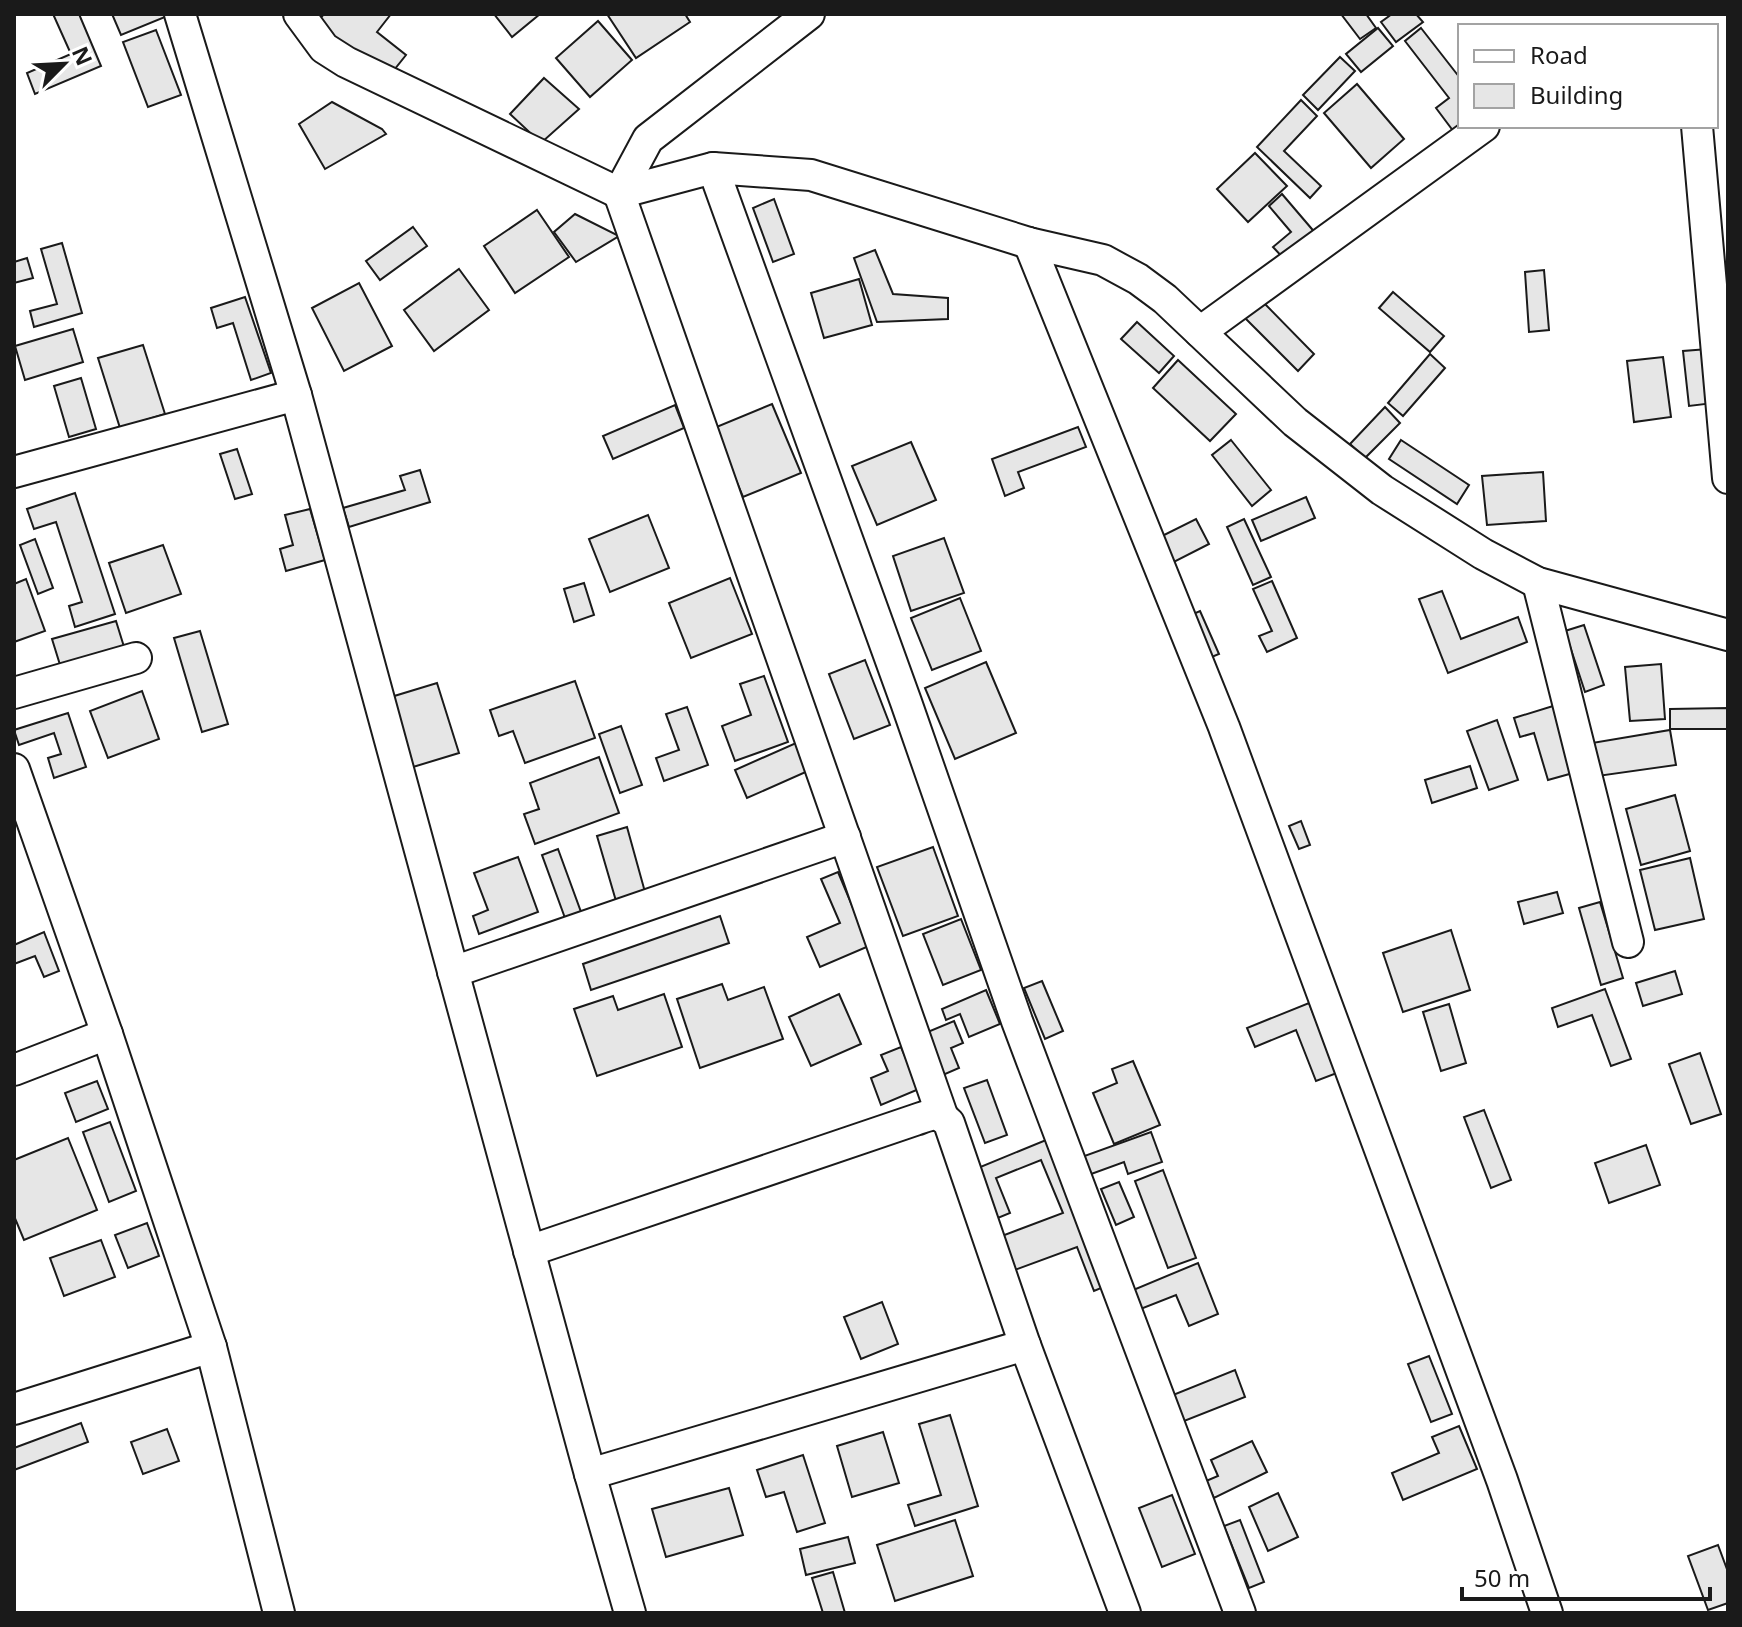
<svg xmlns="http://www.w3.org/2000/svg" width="1742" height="1627" viewBox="0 0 1742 1627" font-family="'Noto Sans',sans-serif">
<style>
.building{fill:#e6e6e6;stroke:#1a1a1a;stroke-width:2}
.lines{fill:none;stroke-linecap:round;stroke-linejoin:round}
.street-casing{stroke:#1a1a1a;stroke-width:34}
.street{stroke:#fff;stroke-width:30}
</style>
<rect width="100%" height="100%" fill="#fff"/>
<g class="building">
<polygon points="53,14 79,14 101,66 35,94 27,73 71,54"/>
<polygon points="112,14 164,14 165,17 121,35"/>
<polygon points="324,14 391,14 377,32 406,55 386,80 316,23"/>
<polygon points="494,14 540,14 512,37"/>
<polygon points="607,14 685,14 690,22 636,58"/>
<polygon points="1341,14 1366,14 1376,28 1360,39"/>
<polygon points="1392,14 1416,14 1423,22 1396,42 1381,22"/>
<polygon points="598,21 632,60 590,97 556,58"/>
<polygon points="1378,28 1393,46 1361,72 1346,54"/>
<polygon points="1421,28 1460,78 1460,126 1454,132 1436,108 1449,98 1405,41"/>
<polygon points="156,30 181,95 148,107 123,42"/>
<polygon points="1340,57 1355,71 1318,110 1303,95"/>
<polygon points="544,78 579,109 541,143 510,114"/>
<polygon points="1357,84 1404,139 1371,168 1324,113"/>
<polygon points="1301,100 1317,116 1284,151 1321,186 1310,198 1257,147"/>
<polygon points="332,102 382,129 386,134 325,169 299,124"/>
<polygon points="1255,153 1287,186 1248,222 1217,189"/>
<polygon points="1282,194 1317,235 1286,261 1273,247 1291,232 1269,206"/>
<polygon points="774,199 794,254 773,262 753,208"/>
<polygon points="537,210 569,257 515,293 484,246"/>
<polygon points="575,214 619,236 576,262 554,232"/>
<polygon points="413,227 427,246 380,280 366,261"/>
<polygon points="62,243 82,313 34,327 30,311 57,304 41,249"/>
<polygon points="875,250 893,294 948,298 948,319 877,322 854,258"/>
<polygon points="27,258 33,278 14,283 14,262"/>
<polygon points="459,269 489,310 434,351 404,310"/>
<polygon points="1544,270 1549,330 1529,332 1525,272"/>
<polygon points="859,279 872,325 824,338 811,293"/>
<polygon points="359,283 392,346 344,371 312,308"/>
<polygon points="1393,292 1444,336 1430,352 1379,308"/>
<polygon points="245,297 271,373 251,380 233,323 217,328 211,308"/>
<polygon points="1262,301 1314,354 1298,371 1245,318"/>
<polygon points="1137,322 1174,356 1159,373 1121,339"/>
<polygon points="73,329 83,362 25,380 15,346"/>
<polygon points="143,345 165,414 120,428 98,358"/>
<polygon points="1708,349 1714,403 1689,406 1683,351"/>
<polygon points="1430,354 1445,368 1403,416 1388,403"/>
<polygon points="1663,357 1671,417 1634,422 1627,361"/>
<polygon points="1178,360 1236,414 1210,441 1153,388"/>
<polygon points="81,378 96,429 69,437 54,386"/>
<polygon points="772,404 801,473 743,497 714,428"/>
<polygon points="675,405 684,428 613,459 603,436"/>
<polygon points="1385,407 1400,423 1365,458 1350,444"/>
<polygon points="1078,427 1086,447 1018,472 1024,488 1005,496 992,459"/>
<polygon points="1231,440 1271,490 1252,506 1212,455"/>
<polygon points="1401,440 1469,485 1457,504 1389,459"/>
<polygon points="911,442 936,500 877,525 852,466"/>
<polygon points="237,449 252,494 235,499 220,454"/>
<polygon points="420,470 430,502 349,527 343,508 405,490 400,476"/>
<polygon points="1543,472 1546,521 1487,525 1482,476"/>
<polygon points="75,493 115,614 75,627 69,606 82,602 56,522 34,529 27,509"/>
<polygon points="1306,497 1315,518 1261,541 1252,520"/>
<polygon points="310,509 325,560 286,571 280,549 293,545 285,515"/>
<polygon points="648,515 669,568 610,592 589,539"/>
<polygon points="1196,519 1209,544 1166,566 1154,540"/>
<polygon points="1244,519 1271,577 1253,585 1227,527"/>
<polygon points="944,538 964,593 911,611 893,556"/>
<polygon points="35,539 53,588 38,594 20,545"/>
<polygon points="163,545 181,594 126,613 109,563"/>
<polygon points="730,578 752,634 691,658 669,603"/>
<polygon points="26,579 45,631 14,642 14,584"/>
<polygon points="1272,581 1297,638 1267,652 1259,636 1272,631 1253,589"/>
<polygon points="584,583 594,615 574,622 564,589"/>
<polygon points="1442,591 1461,639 1518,617 1527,642 1448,673 1419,599"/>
<polygon points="960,598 981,651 932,670 911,618"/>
<polygon points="1200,611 1219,654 1202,661 1184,618"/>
<polygon points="116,621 125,650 61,668 52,639"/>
<polygon points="1584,625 1604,685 1585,692 1565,631"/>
<polygon points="200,631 228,724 202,732 174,638"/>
<polygon points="865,660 890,725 854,739 829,674"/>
<polygon points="986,662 1016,733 955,759 925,688"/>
<polygon points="1661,664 1665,719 1630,721 1625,667"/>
<polygon points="764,676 788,742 735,761 722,726 751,715 740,684"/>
<polygon points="575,681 595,738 525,763 513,731 499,736 490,710"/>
<polygon points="437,683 459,753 413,767 391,697"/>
<polygon points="142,691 159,739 108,758 90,711"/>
<polygon points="1553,706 1573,773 1548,780 1534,733 1520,737 1514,718"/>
<polygon points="687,707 708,765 664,781 656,758 679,750 666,714"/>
<polygon points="1728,708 1728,729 1670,729 1670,709"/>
<polygon points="68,713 86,767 54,778 48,758 61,754 54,733 19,745 14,730"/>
<polygon points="1497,720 1518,780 1489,790 1467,731"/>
<polygon points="621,726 642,785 620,793 599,734"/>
<polygon points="1670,730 1676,765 1598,776 1592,743"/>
<polygon points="796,743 808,771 747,798 735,770"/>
<polygon points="599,757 619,813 535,844 524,814 539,809 530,783"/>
<polygon points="1470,766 1477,788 1432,803 1425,780"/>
<polygon points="1675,795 1690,851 1641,865 1626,809"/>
<polygon points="1301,821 1310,845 1299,849 1289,826"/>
<polygon points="627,827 645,892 616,901 597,836"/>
<polygon points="933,847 958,916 903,936 877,867"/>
<polygon points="558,849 581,912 565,918 542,855"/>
<polygon points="518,857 538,912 479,934 473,916 488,910 474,873"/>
<polygon points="1690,858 1704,919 1655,930 1640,870"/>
<polygon points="838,872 869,946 820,967 807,937 840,923 821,879"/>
<polygon points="1557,892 1563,913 1524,924 1518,902"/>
<polygon points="1600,902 1623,978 1601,985 1579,908"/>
<polygon points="720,916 729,943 591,990 583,964"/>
<polygon points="961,919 981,970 943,985 923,934"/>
<polygon points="1451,930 1470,990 1403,1012 1383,953"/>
<polygon points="44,932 59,971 44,977 35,956 14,964 14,945"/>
<polygon points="1675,971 1682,994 1643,1006 1636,983"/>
<polygon points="1042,981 1063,1031 1045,1039 1024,988"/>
<polygon points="722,984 728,1000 764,987 783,1039 700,1068 677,999"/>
<polygon points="1605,989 1631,1059 1611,1066 1592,1015 1558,1027 1552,1008"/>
<polygon points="986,990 1000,1024 969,1037 960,1014 946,1020 942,1009"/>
<polygon points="664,994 682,1047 597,1076 574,1009 613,996 618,1010"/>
<polygon points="839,994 861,1044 811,1066 789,1017"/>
<polygon points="1309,1003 1337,1073 1316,1081 1296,1030 1255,1047 1247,1028"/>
<polygon points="1449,1004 1466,1063 1441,1071 1423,1012"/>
<polygon points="954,1021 963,1043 951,1048 959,1068 936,1078 918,1036"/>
<polygon points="901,1047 919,1089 881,1105 871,1078 888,1071 881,1055"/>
<polygon points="1700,1053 1721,1114 1691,1124 1669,1064"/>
<polygon points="1133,1061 1160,1125 1114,1144 1093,1093 1117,1083 1112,1069"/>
<polygon points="987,1080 1007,1135 985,1143 964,1088"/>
<polygon points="97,1081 108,1109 76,1122 65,1093"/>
<polygon points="1484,1110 1511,1180 1491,1188 1464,1117"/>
<polygon points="110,1122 136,1191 109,1202 83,1132"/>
<polygon points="1151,1132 1162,1162 1128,1174 1124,1162 1083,1177 1076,1159"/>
<polygon points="68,1138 97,1210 24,1240 14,1216 14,1160"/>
<polygon points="1046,1140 1106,1286 1094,1291 1077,1247 1012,1271 999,1237 1063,1213 1041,1160 996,1178 1010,1213 993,1220 973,1170"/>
<polygon points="1646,1145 1660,1185 1609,1203 1595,1163"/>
<polygon points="1163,1170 1196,1258 1168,1268 1135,1181"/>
<polygon points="1119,1182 1134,1217 1116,1225 1101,1189"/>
<polygon points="147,1223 159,1256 128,1268 115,1235"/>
<polygon points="101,1240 115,1277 64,1296 50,1258"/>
<polygon points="1198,1263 1218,1314 1189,1326 1176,1295 1133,1312 1126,1293"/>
<polygon points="882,1302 898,1344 861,1359 844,1317"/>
<polygon points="1429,1356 1452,1414 1431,1422 1408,1364"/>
<polygon points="1235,1370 1245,1397 1174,1425 1163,1399"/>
<polygon points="950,1415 978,1506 915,1526 908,1505 941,1495 919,1424"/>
<polygon points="81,1423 88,1442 14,1470 14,1448"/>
<polygon points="1459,1426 1477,1469 1403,1500 1392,1473 1439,1453 1432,1437"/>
<polygon points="167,1429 179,1461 143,1474 131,1442"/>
<polygon points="883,1432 899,1483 852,1497 837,1446"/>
<polygon points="1252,1441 1267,1472 1214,1498 1206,1481 1218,1476 1211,1460"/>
<polygon points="803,1455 825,1523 797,1532 784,1492 766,1497 757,1470"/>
<polygon points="729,1488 743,1535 666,1557 652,1509"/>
<polygon points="1278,1493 1298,1537 1268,1551 1249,1507"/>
<polygon points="1172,1495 1195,1554 1162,1567 1139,1508"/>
<polygon points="955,1520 973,1576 895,1601 877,1545"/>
<polygon points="1240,1520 1264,1582 1249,1588 1224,1526"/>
<polygon points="848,1537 855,1563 806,1575 800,1549"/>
<polygon points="1718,1545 1728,1572 1728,1603 1708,1610 1688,1556"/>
<polygon points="833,1572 845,1613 823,1613 812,1578"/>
</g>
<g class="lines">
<g class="street-casing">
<g id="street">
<polyline points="180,14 296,395 590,1474 630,1613"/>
<polyline points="299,14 324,48 346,62 619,193 713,168 811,175 1029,243 1103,260 1138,279 1165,299 1295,422 1382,490 1483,554 1538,583 1728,635"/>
<polyline points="809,14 648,139 619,193 942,1115"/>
<polyline points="1697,126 1728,478"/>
<polyline points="713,168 906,702 1017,1021 1240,1613"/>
<polyline points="1029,243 1224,727 1502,1480 1547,1613"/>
<polyline points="1200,332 1484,126"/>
<polyline points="14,472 296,395"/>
<polyline points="1538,583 1628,942"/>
<polyline points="14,693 136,658"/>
<polyline points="14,769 107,1034 211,1347 279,1613"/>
<polyline points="453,972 845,837"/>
<polyline points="14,1070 107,1034"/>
<path d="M529 1251 915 1120C930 1115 937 1110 949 1123L1025 1345 1125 1613"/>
<polyline points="14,1409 211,1347"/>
<polyline points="590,1474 1025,1345"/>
</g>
</g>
<use href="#street" class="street"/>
</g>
<rect width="1742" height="1627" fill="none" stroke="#1a1a1a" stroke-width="32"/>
<rect x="1458" y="24" width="260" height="104" fill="#ffffff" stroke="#a3a3a3" stroke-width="2"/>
<rect x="1474" y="50" width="40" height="12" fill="#ffffff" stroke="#a3a3a3" stroke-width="2"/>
<text x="1530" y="64" font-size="24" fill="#1a1a1a">Road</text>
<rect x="1474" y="84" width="40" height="24" fill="#e6e6e6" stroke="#a3a3a3" stroke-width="2"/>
<text x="1530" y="104" font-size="24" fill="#1a1a1a">Building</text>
<g transform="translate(64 64) rotate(66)" stroke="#ffffff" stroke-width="6" paint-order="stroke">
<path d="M0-6L14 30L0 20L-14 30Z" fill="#1a1a1a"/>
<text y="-12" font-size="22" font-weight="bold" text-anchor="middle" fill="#1a1a1a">N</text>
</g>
<path d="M1462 1587v12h248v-12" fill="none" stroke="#1a1a1a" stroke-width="4"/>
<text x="1474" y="1587" font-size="24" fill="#1a1a1a" stroke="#ffffff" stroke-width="6" paint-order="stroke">50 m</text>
</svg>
